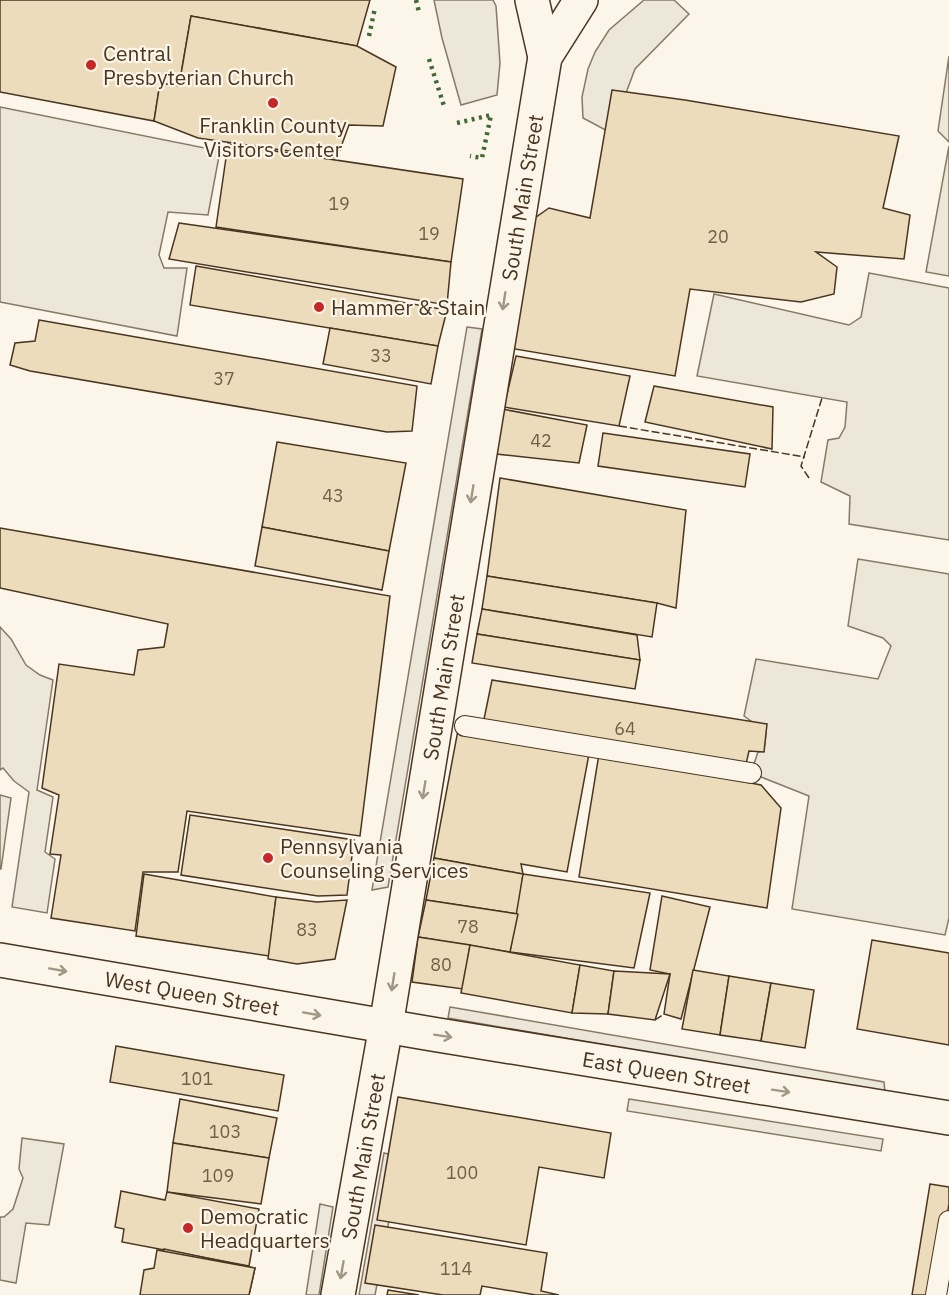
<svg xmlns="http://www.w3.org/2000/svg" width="949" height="1295" viewBox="0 0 949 1295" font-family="'IBM Plex Sans',sans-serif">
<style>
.parking{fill:#ede7d9;stroke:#887966;stroke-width:1.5}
.building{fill:#ecdcbc;stroke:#4a3520;stroke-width:1.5}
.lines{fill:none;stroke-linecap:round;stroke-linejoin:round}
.service-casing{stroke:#4a3520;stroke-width:22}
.primary-casing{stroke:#4a3520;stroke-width:36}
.trunk-casing{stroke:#4a3520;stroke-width:36}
.service{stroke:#fbf6e9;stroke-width:20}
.primary{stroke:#fbf6e9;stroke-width:33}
.trunk{stroke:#fbf6e9;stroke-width:33}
.hedge{stroke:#436837;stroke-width:4.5;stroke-dasharray:3 4.5;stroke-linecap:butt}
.fence{stroke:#4a3520;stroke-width:1.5;stroke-dasharray:8 3;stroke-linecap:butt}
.oneway{stroke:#a29684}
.poi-dot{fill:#c62828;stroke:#fbf6e9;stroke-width:2}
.labels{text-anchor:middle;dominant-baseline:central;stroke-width:4.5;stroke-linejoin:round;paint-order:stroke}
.number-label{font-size:18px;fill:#725f47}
.poi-label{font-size:21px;fill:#4a3520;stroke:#fbf6e9;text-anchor:start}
.street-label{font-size:21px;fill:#4a3520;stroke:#fbf6e9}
</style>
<rect width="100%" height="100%" fill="#fbf6e9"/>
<g class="parking">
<polygon points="434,0 493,0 496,6 500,63 497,95 461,105 442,38"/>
<polygon points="644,0 674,0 689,14 635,69 611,133 583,118 582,97 588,69 595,52 609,30"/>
<polygon points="949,56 949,142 938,131"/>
<polygon points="0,107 220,151 208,215 168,212 159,255 164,268 187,268 177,336 0,302"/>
<polygon points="949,146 949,276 926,272"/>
<polygon points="869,273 949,288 949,540 849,524 850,496 821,482 828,440 839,438 845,427 847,402 697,376 714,294 849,325 861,317"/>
<polygon points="467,327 482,329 388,887 372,890"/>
<polygon points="858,559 949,574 949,918 945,935 792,909 809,796 751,773 758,752 764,751 766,732 744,716 756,659 878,679 891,646 883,638 848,626"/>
<polygon points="0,627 11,639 26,665 40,675 53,680 37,790 53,797 45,852 55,859 47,913 12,907 29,792 14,781 3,768 0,770"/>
<polygon points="0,795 11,798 1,869 0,869"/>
<polygon points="450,1007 884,1082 885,1093 448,1018"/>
<polygon points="629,1099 883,1139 881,1151 627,1111"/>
<polygon points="22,1138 64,1144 49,1225 26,1223 16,1283 0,1280 0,1217 4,1217 13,1209 23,1178 19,1169"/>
<polygon points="384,1153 401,1157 375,1295 359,1295"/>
<polygon points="320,1204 333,1207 319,1295 306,1295"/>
</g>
<g class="building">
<polygon points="0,0 370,0 357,46 191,16 179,86 160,83 154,121 0,92"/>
<polygon points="191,16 357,46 396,67 383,126 349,125 337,158 198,138 154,121 160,83 179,86"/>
<polygon points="612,90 685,100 899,136 883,208 910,215 904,259 816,252 837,267 834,294 801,302 690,289 675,376 509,348 532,220 549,208 590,218"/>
<polygon points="228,144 463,179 451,262 216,227"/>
<polygon points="179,223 451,262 447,305 169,259"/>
<polygon points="196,266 447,310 438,346 190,305"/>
<polygon points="39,320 417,386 412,431 387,432 30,371 10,365 15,343 35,341"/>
<polygon points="330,328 438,346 431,384 323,364"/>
<polygon points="516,356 630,376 619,426 504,407"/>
<polygon points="654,386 773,407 772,449 645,422"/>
<polygon points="502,409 587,425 579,463 496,454"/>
<polygon points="603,433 750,454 745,487 598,466"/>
<polygon points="277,442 406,463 389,551 262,527"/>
<polygon points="500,478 686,510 676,608 657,603 487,576"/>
<polygon points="262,527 389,551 382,590 255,566"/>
<polygon points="0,528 390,596 360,836 187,811 178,872 143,872 135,931 51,918 61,855 50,854 59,795 42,788 59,664 134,675 138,650 164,647 168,624 0,588"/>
<polygon points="487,576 657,603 652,637 482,609"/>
<polygon points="482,609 637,635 640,660 477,634"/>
<polygon points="477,634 640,660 635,689 472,663"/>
<polygon points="492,680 767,724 764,752 749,751 743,777 481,734"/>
<polygon points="458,730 589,754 567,872 521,864 523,874 434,858"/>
<polygon points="599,754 761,785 781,808 767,908 579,877"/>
<polygon points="190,815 354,840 347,895 318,896 181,875"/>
<polygon points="434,858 523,874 518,914 426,900"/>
<polygon points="144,874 276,897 269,956 136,936"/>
<polygon points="523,874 650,893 634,968 510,952"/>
<polygon points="662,896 710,907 681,1019 664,1014 670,974 650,970"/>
<polygon points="276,897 317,902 347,900 335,959 297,964 268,959"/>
<polygon points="426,900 518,914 510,952 418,937"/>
<polygon points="418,937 470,945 463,989 412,982"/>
<polygon points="872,940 949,953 949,1045 857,1029"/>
<polygon points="470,945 580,965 572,1013 461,993"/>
<polygon points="580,965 614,971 608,1014 572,1013"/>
<polygon points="693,970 729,976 720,1035 682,1029"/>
<polygon points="614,971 670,974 655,1020 608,1014"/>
<polygon points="729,976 771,983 761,1041 720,1035"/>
<polygon points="771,983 814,990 805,1048 761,1041"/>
<polygon points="116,1046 284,1075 278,1111 110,1082"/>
<polygon points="398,1097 611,1133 604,1178 539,1167 526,1245 377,1220"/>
<polygon points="180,1099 277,1118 269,1158 173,1143"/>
<polygon points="173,1143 269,1158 261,1204 167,1192"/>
<polygon points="930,1184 949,1187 949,1204 933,1295 912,1295"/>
<polygon points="121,1191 165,1200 167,1192 259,1209 249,1266 122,1242 124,1229 115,1227"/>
<polygon points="375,1225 547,1253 541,1291 559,1295 536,1295 482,1286 480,1295 443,1295 365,1283"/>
<polygon points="164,1249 255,1268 249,1295 154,1295"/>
<polygon points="157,1250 255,1268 249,1295 140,1295 144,1270 154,1268"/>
<polygon points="388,1290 419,1295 387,1295"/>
</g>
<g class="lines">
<g class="service-casing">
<g id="service">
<polyline points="465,726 751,773"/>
<polyline points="936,1295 949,1221"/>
</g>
</g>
<g class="primary-casing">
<g id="primary">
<polyline points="532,0 545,57"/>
<path id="s1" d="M338 1295 386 1026 545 57 581 0"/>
</g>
</g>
<g class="trunk-casing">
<g id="trunk">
<path id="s2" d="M0 960 432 1034 949 1118"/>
</g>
</g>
<use href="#service" class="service"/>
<use href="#primary" class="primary"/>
<use href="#trunk" class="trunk"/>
<g class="hedge">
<polyline points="416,0 419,12"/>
<polyline points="369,36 375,8"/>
<polyline points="429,59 444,106"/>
<polyline points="457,123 491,115 482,158 470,156"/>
</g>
<g class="fence">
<polyline points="619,426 805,457"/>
<polyline points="809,478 801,466 822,398"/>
<polyline points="655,1020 664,1014"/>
</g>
</g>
<defs><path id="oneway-shaft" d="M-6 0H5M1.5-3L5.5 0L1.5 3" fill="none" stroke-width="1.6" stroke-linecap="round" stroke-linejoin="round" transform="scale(1.5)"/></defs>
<g class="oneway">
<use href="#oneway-shaft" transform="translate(504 301) rotate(99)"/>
<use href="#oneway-shaft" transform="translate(472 494) rotate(99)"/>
<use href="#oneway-shaft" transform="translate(424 790) rotate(99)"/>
<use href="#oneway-shaft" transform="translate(58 970) rotate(10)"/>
<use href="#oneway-shaft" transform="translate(393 982) rotate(99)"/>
<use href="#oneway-shaft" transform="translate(312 1014) rotate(10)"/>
<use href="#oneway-shaft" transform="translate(443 1036) rotate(9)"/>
<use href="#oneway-shaft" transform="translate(781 1091) rotate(9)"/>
<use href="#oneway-shaft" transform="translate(342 1270) rotate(100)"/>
</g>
<g class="poi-dot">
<circle cx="91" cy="65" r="6"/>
<circle cx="273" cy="103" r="6"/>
<circle cx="319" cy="307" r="6"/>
<circle cx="268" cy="858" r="6"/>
<circle cx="188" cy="1228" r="6"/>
</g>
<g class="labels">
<g class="number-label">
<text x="339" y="203">19</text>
<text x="429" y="233">19</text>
<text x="718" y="236">20</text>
<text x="381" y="355">33</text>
<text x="224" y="378">37</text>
<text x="541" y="440">42</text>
<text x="333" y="495">43</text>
<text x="625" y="728">64</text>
<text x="468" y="926">78</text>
<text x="307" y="929">83</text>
<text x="441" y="964">80</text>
<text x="197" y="1078">101</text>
<text x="225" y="1131">103</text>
<text x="462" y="1172">100</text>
<text x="218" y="1175">109</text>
<text x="456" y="1268">114</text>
</g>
<g class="poi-label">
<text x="103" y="53">Central<tspan x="103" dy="24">Presbyterian Church</tspan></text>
<text x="273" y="125" text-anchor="middle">Franklin County<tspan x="273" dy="24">Visitors Center</tspan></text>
<text x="331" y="307">Hammer &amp; Stain</text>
<text x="280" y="846">Pennsylvania<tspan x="280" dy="24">Counseling Services</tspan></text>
<text x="200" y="1216">Democratic<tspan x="200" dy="24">Headquarters</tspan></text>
</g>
<g class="street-label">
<text stroke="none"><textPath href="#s1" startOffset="1113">South Main Street</textPath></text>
<text stroke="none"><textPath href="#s1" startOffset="627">South Main Street</textPath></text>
<text stroke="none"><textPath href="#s2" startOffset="195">West Queen Street</textPath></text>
<text stroke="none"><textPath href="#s2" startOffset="676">East Queen Street</textPath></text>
<text stroke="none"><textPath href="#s1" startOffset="141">South Main Street</textPath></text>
</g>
</g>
</svg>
